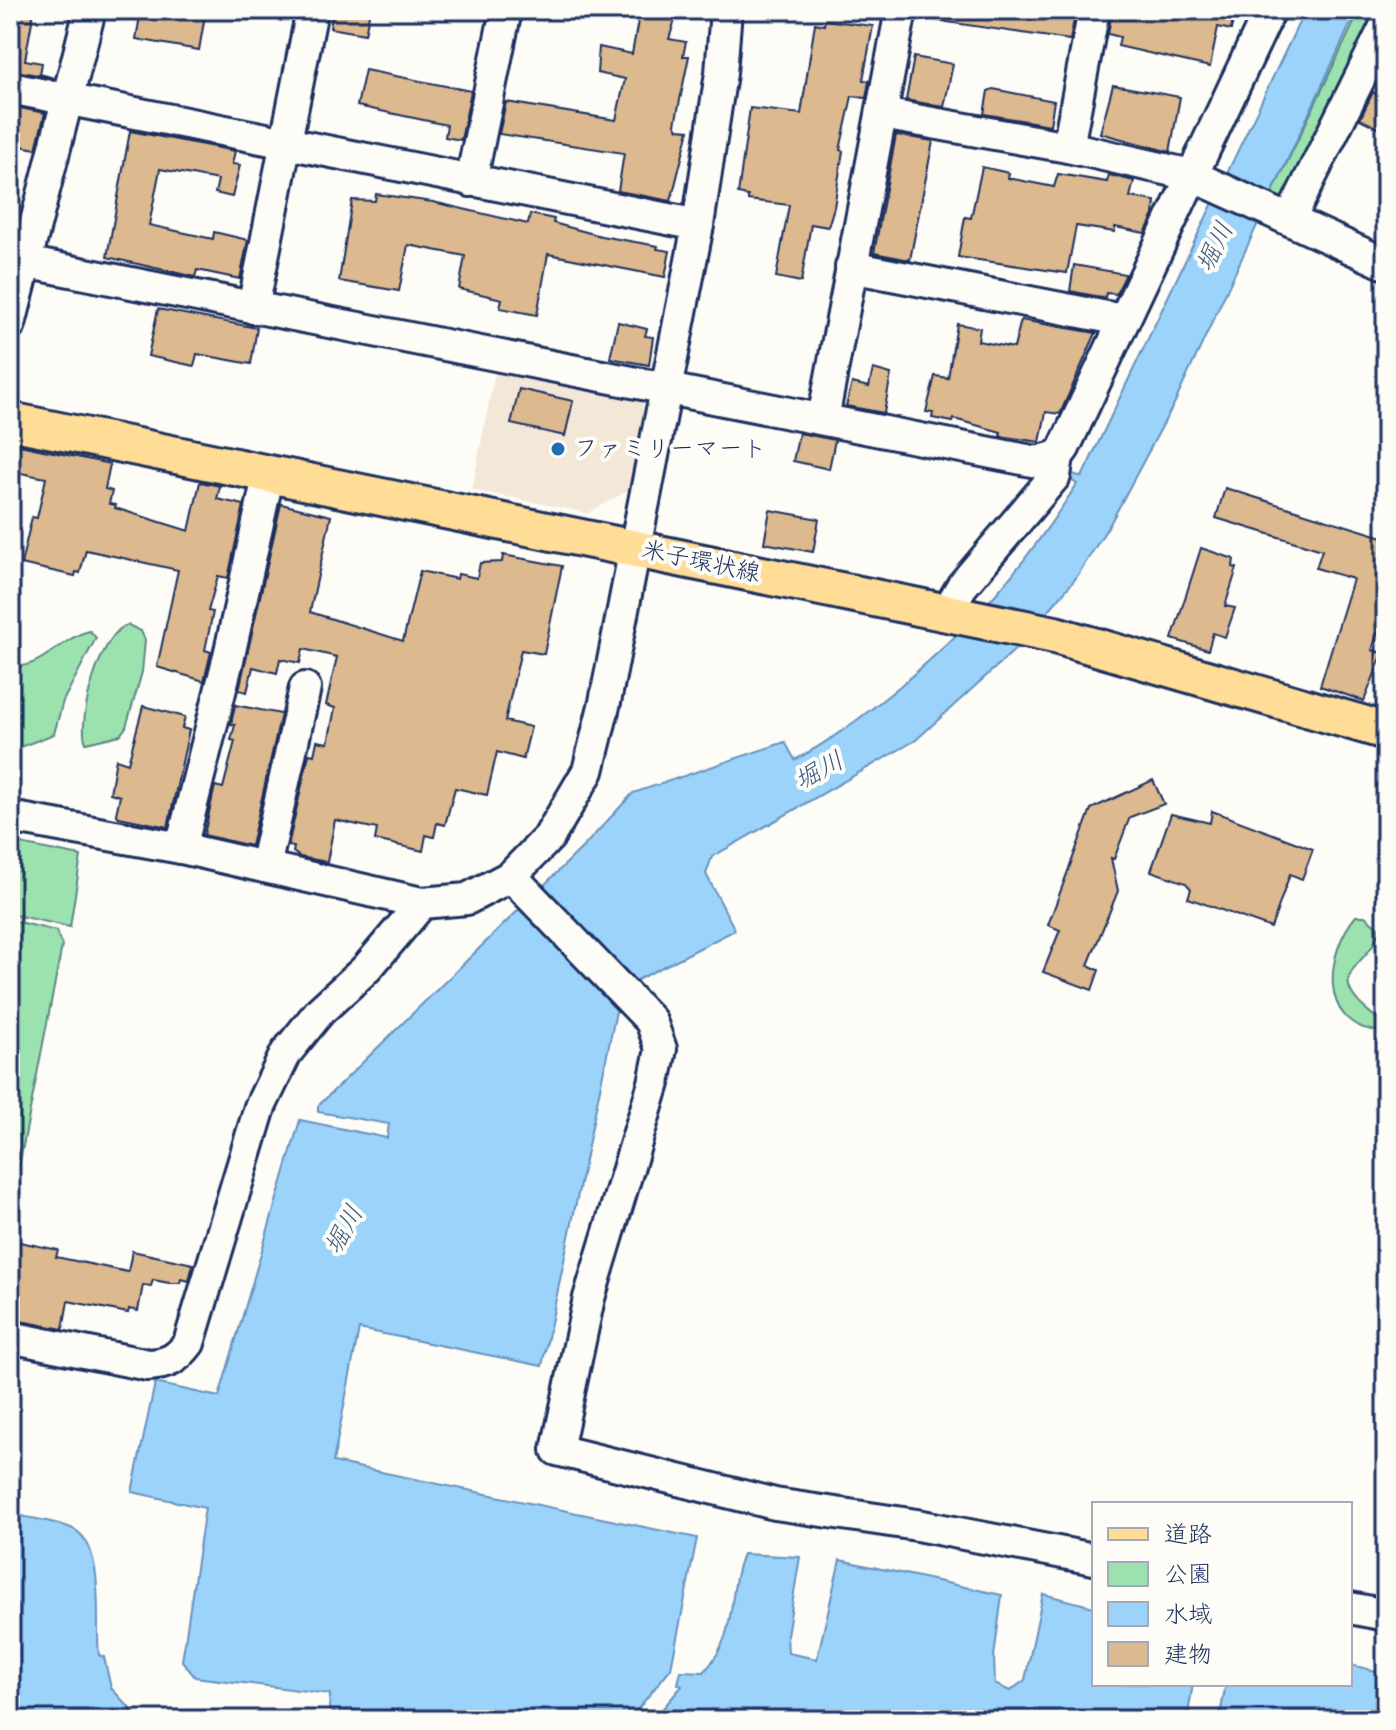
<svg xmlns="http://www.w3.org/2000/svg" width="1396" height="1730" viewBox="0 0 1396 1730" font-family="'Architects Daughter','Klee One',sans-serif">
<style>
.built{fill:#f3e8d8}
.green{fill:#9ce2ae;stroke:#5c8886;stroke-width:2}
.water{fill:#9bd3fa;stroke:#6891bc;stroke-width:2}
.building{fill:#dcb98e;stroke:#1b2f5e;stroke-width:2}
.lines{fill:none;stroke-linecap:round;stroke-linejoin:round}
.minor-casing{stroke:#1b2f5e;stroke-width:36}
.major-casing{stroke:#1b2f5e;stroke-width:42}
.minor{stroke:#fdfcf7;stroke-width:30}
.major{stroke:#ffdd96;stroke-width:36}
.poi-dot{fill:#1f6fb2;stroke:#fdfcf7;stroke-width:3}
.labels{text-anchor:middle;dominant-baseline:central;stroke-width:8;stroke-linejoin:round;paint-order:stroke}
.poi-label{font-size:24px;fill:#1b2f5e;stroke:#fdfcf7;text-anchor:start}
.street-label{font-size:24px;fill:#1b2f5e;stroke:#fdfcf7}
.water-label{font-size:26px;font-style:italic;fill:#3b5885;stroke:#fdfcf7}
</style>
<rect width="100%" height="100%" fill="#fdfcf7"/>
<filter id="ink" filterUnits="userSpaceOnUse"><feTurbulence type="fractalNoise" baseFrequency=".0125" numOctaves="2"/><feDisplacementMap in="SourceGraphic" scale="16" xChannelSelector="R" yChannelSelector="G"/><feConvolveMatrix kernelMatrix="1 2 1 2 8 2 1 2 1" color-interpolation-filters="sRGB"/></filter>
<g filter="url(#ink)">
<polygon class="built" points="496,366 635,393 644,407 629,490 588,513 472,490"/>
<g class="green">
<polygon points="1360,10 1379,10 1291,194 1277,201 1270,198"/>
<path d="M128 625 141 631 145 640 142 672 126 727 120 735 86 743C76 721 102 629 128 625Z"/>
<path d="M90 631 96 638 63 701 54 734 10 751V665C38 673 63 636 90 631Z"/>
<polygon points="10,842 81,856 70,927 10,914"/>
<path d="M1356 916H1365L1378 927C1380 964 1309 971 1381 1021L1382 1028 1378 1031C1317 1025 1326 951 1356 916Z"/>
<polygon points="10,920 56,931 62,946 10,1213"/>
</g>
<g class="water">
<path d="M1305 10H1357L1175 402 1111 522 1076 578 1019 646 916 740 712 857 706 874 735 930 633 982 618 1002 542 1366 359 1329 333 1462 697 1538 671 1668 629 1720H344L329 1709 330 1694 195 1677 182 1661 205 1508 132 1492 155 1383 219 1397 300 1120 387 1138 389 1124 318 1112V1106L585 845 633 793 785 742 795 760C834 739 866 714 900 686 978 620 1022 570 1077 484L1068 478 1070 473 1082 477Z"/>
<path d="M10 1513C30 1519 51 1520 71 1528 107 1542 95 1624 99 1655L104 1657 111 1688 141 1720H10Z"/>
<path d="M743 1554 800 1557 787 1635 788 1653 817 1659 840 1560 1002 1595 994 1657 995 1684 1010 1691 1025 1680 1043 1594 1094 1607V1684H1193L1187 1720H653L682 1686 678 1684 681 1671 704 1672C740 1632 726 1595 743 1554Z"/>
<polygon points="1350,1665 1386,1673 1386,1720 1219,1720 1226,1684 1350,1684"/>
</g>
<g class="building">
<polygon points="10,10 34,10 25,60 42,63 40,74 54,78 10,70"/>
<polygon points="141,10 206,10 199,50 136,39"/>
<polygon points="333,10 370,10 365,34 330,28"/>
<polygon points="640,10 678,10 669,39 686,42 683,56 689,56 675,124 678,129 689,130 671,201 618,191 624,153 499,134 506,102 616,120 625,79 597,73 599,47 632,54"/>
<polygon points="927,10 1076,10 1070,40 926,19"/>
<polygon points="1112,10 1235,10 1231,30 1218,27 1210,67 1118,46 1120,37 1108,34"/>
<polygon points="825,20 873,26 863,80 869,81 866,98 852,96 840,150 843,151 834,207 828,227 811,224 801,282 776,277 789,205 748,200 748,196 738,194 750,108 801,114 815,23 824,25"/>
<polygon points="914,57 953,64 944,107 906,100"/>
<polygon points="365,70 471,91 461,140 445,137 447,125 357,106"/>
<polygon points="1113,85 1180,97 1170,152 1100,133"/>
<polygon points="993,89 1054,101 1050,125 984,114 988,91"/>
<polygon points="1373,92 1386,99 1386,132 1360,119"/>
<polygon points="10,106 45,113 36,149 10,144"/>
<polygon points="130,131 235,151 232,164 240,165 232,197 215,193 218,180 160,169 149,225 213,239 214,232 248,240 240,279 197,270 195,277 107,257"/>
<polygon points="896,135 933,141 910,260 874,253"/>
<polygon points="982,167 1009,173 1008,178 1054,187 1058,174 1107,182 1109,175 1134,181 1130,197 1155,201 1154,215 1145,233 1115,227 1115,232 1076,226 1067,273 958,257 965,217 971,218"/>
<polygon points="376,194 433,202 528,224 530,214 554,219 553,223 601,236 658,246 657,249 670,251 665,277 548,254 537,315 500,308 502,299 459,289 465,256 408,245 399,291 339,281 352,200 375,201"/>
<polygon points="1074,265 1125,274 1125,276 1116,294 1106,293 1105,298 1070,291"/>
<polygon points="158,309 257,328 251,364 197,354 194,366 148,356"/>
<polygon points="1021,320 1096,333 1060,414 1046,412 1040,442 1000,436 1001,432 954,419 953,422 932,418 933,413 926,412 935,376 948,378 957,324 980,328 978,341 1014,348"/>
<polygon points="618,322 647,329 645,336 653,337 649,365 610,358"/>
<polygon points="873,369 891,374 884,413 846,406 852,383 869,387"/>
<polygon points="519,389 573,401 565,436 511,424"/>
<polygon points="799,433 835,440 829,469 793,461"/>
<polygon points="10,443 110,464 105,489 112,491 109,504 116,505 115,508 189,531 200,482 220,486 217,499 244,505 228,578 218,576 208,611 213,612 205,650 211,652 204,681 157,667 178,570 86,550 80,573 76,572 75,576 21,564 32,517 37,518 46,478 10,471"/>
<polygon points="1225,488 1386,538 1386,593 1380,611 1384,613 1372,650 1383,653 1364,701 1320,686 1353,579 1316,568 1322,550 1216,518"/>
<polygon points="281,504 331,516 310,612 403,641 420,571 457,579 458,574 477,578 480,563 502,562 503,555 562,566 544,654 521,650 505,721 531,727 523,759 497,752 487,795 455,788 445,825 437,823 434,837 426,835 423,851 375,840 377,829 335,820 327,862 300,857 293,852 294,847 288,846 309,754 314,755 317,741 328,743 335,708 326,705 337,657 303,649 300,663 280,659 277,673 253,667 247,692 239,690"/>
<polygon points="770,510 819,519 813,552 764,543"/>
<polygon points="1201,548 1234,559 1233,567 1237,568 1225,606 1235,608 1225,637 1213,633 1208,650 1172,639"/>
<polygon points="235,705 281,714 251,846 204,835 215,786 223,788 235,741 231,740 235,725 231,724"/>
<polygon points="143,706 185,717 182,728 189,730 168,827 119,817 116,814 120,796 110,793 116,759 128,763"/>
<polygon points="1153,780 1164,804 1130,817 1114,859 1111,858 1118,891 1088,965 1099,970 1092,990 1043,972 1060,930 1048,925 1091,809"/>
<polygon points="1212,811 1313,849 1302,879 1290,874 1271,928 1188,898 1191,889 1186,883 1151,871 1171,814 1210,823"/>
<polygon points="10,1240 58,1250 56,1257 128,1272 132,1251 193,1264 189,1281 181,1279 180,1283 169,1283 153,1280 151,1286 143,1285 138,1311 129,1309 128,1313 68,1301 63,1329 10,1319 10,1294 16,1272 10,1271"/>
</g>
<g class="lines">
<g class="minor-casing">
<g id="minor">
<polyline points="10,88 698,225"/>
<polyline points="882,114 1068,147 1191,175 1386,264"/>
<polyline points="1068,147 1094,10"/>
<polyline points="471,181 506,10"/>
<polyline points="1290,219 1386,25"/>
<polyline points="25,262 1037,462 1058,456 1064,448 1270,10"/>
<polyline points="851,267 1122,320"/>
<polyline points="253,308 312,10"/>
<polyline points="10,324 90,10"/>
<polyline points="823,419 901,10"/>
<polyline points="945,615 962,586 1055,476 1058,456"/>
<polyline points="10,817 181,848 422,903 467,899 511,876 549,837 588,771 605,702 698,225 721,73 726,10"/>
<polyline points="181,848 229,656 268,477"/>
<polyline points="265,867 305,688"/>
<polyline points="511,876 651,1021 661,1049 654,1083 589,1298 557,1450 775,1504 917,1525 1094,1559"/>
<path d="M10 1337 148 1365C168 1364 177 1359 189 1343L260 1107 286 1053 320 1011 367 968 422 903"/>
<polyline points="1350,1608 1386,1615"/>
</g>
</g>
<g class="major-casing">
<polyline id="major" points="10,421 1055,635 1386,731"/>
</g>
<use href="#minor" class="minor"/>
<use href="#major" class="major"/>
</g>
</g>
<circle class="poi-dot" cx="558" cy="449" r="8"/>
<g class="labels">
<g class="poi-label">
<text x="574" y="449">ファミリーマート</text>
</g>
<g class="street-label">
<text transform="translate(701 562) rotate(12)">米子環状線</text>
</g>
<g class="water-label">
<text transform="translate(1215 247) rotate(-64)">堀川</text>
<text transform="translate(819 771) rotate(-29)">堀川</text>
<text transform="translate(344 1230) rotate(-61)">堀川</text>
</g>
</g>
<rect width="1396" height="1730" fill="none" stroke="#fdfcf7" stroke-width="40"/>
<rect x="20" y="20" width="1356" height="1690" fill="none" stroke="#1b2f5e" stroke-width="3" filter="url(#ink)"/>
<rect x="1092" y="1502" width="260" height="184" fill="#fdfcf7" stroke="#a3aaba" stroke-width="2"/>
<rect x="1108" y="1528" width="40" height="12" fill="#ffdd96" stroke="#a3aaba" stroke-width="2"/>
<text x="1164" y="1542" font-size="24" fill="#1b2f5e">道路</text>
<rect x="1108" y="1562" width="40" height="24" fill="#9ce2ae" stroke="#a3aaba" stroke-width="2"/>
<text x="1164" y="1582" font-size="24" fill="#1b2f5e">公園</text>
<rect x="1108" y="1602" width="40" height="24" fill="#9bd3fa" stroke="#a3aaba" stroke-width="2"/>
<text x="1164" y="1622" font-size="24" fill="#1b2f5e">水域</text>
<rect x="1108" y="1642" width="40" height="24" fill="#dcb98e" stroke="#a3aaba" stroke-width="2"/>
<text x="1164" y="1662" font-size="24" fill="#1b2f5e">建物</text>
</svg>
